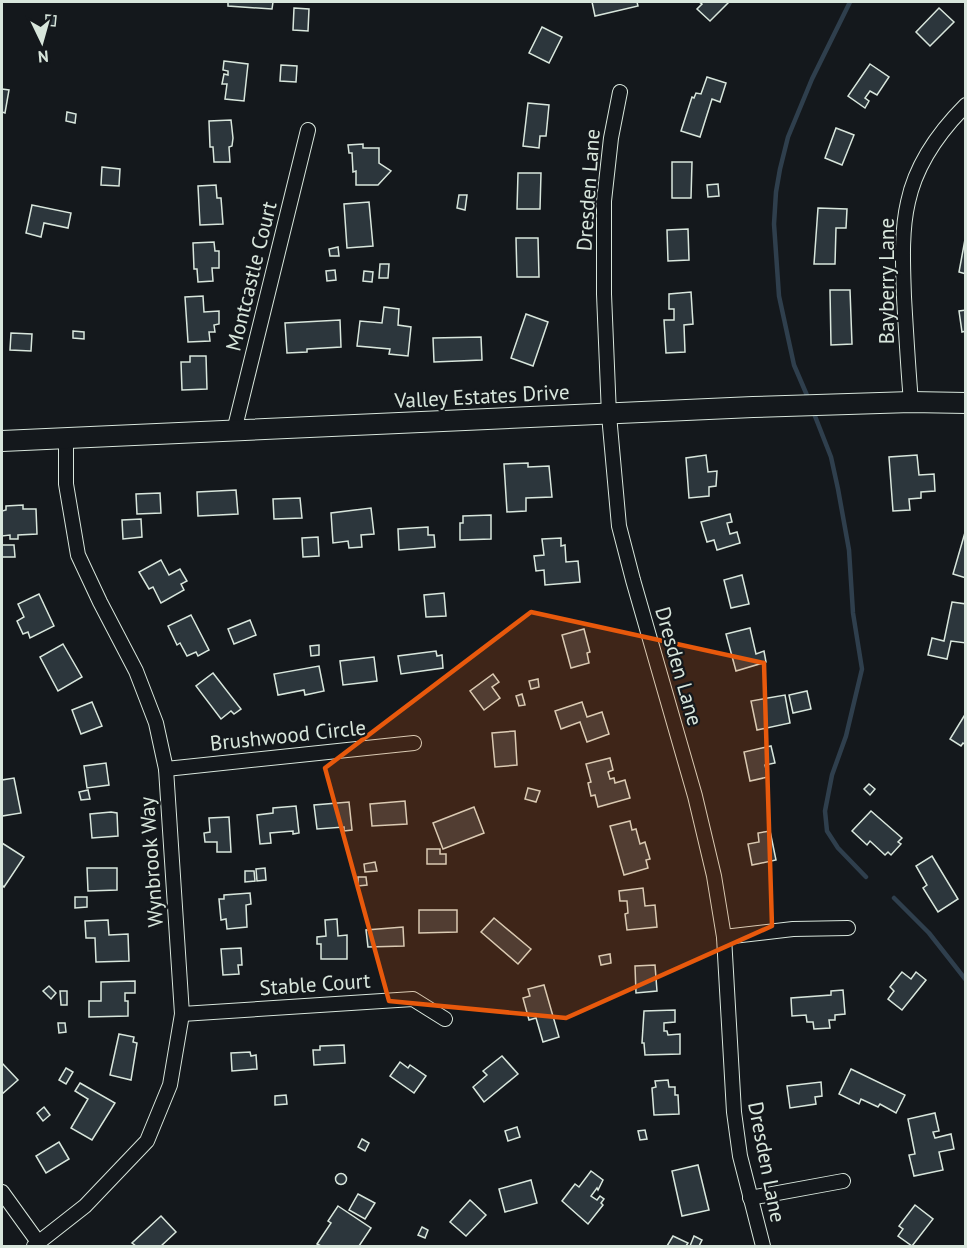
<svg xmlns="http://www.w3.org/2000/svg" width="967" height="1248" viewBox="0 0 967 1248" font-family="'PT Sans',sans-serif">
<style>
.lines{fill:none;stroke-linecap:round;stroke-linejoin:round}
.stream{stroke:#2f3f4d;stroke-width:4.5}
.building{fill:#2c363c;stroke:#d8e6dc;stroke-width:1.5}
.street-casing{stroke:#d8e6dc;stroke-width:16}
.secondary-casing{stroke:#d8e6dc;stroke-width:22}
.street{stroke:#14181c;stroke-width:14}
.secondary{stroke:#14181c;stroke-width:20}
.marked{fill:#e8590c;fill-opacity:0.2;stroke:#e8590c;stroke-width:4.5;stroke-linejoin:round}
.labels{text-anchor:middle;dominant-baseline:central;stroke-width:4.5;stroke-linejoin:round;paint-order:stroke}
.street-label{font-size:21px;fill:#d8e6dc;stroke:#14181c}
</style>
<rect width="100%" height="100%" fill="#14181c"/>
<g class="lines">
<g class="stream">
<polyline points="809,400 794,365 779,296 774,224 776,192 780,169 788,137 812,79 850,2"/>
<polyline points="813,411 831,457 838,489 849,550 853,613 862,669 846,736 832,775 825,811 827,831 838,848 866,877"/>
<polyline points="894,898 929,933 966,980"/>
</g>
</g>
<g class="building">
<polygon points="228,2 273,2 272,9 228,6"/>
<polygon points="592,2 637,2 638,6 595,16"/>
<polygon points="699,2 729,2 710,21 697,9 702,4"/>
<polygon points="294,8 309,9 308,31 293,30"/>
<polygon points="939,8 954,22 930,46 916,32"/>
<polygon points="46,15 56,16 55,26 46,25"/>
<polygon points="542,27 562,37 549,63 529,53"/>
<polygon points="224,61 248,64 244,101 225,99 227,84 222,84 224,74 228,75 228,71 223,70"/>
<polygon points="870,64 889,77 877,95 870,91 865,98 869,101 865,108 848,96"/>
<polygon points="281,65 297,66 296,82 280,81"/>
<polygon points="707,77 726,83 720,102 712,99 700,137 681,131 692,97 694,98 696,93 701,94"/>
<polygon points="2,89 9,90 5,113 2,112"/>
<polygon points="528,103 549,105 546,136 540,136 539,148 523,146"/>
<polygon points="67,112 76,114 75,123 66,121"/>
<polygon points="231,120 233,138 232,146 229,147 230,162 214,162 213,147 210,147 209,121"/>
<polygon points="836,128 854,135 842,165 825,158"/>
<polygon points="363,144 363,148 379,148 379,163 391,171 378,185 356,185 356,171 353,172 352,153 349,153 348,145"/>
<polygon points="672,162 692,162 691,198 672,198"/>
<polygon points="102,167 120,169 119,186 101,185"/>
<polygon points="518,173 541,173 540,209 517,209"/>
<polygon points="718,184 719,196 708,197 707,185"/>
<polygon points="216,185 217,198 221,198 223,224 200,225 198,186"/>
<polygon points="459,195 467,195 465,210 457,208"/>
<polygon points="369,202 373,246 347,248 344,204"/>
<polygon points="32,205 71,213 68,228 44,223 41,237 26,233"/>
<polygon points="818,208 847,209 846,228 836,228 835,264 814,264"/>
<polygon points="688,229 689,260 668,261 667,230"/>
<polygon points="966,234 966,274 959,272"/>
<polygon points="516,238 538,238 539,277 517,277"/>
<polygon points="214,242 215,251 219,251 219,268 212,268 213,281 198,282 197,269 194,269 193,243"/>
<polygon points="338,247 339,256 330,256 329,249"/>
<polygon points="380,264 389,264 388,278 379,278"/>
<polygon points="335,270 336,280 327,281 326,271"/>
<polygon points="364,271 373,272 372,282 363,281"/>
<polygon points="830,290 850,290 852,344 831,345"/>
<polygon points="691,292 693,324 684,325 685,352 666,353 664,320 674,320 674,309 669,309 669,294"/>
<polygon points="203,296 204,312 219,311 219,324 214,325 215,332 209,332 210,341 188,342 185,297"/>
<polygon points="384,307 399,309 398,325 411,327 408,356 389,354 390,349 357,346 360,321 382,323"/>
<polygon points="966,310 966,331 962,332 959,311"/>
<polygon points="526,314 548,322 533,366 511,358"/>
<polygon points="340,320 341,347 307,349 307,352 287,353 285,323"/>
<polygon points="73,331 84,332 84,339 73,338"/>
<polygon points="11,333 32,334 31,351 10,350"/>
<polygon points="481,337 482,360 434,362 433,338"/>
<polygon points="190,356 206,356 207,389 182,390 181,362 190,362"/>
<polygon points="706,455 708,472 717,471 716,486 709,487 709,496 689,498 686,458"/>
<polygon points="917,455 919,475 934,474 935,491 921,492 921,498 909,499 910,510 893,511 889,457"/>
<polygon points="528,463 528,467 549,466 552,497 526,498 526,511 507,512 504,464"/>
<polygon points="236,490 238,514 198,516 197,492"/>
<polygon points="160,493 161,513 137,514 136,494"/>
<polygon points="300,498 302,518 274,519 273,499"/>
<polygon points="23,505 23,509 36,509 37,534 18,535 18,539 10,539 10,535 2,536 2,511 6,510 6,506"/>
<polygon points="371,508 374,534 361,535 362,547 349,548 348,541 333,543 331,513"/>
<polygon points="730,514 732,522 727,523 730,534 737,532 740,543 717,550 714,540 707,542 701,522"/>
<polygon points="491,515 491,539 460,540 460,523 463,523 463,516"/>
<polygon points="141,519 142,537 123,539 122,520"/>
<polygon points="428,527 428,535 434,535 435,547 399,550 398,529"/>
<polygon points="966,529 966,578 953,574"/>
<polygon points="318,537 319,556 303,557 302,538"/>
<polygon points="561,538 561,546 565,545 566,562 578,561 580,582 545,585 544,570 536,571 534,556 544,555 542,539"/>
<polygon points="2,545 14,545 15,557 2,557"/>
<polygon points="161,560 169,575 180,569 187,581 181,584 184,590 161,603 153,587 149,589 139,572"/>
<polygon points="742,575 749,604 731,608 724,580"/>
<polygon points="444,593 446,616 426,617 424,595"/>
<polygon points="39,594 54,626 30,638 28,632 23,634 17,621 24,617 18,604"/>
<polygon points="952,602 966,604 966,643 951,641 947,659 928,655 932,638 944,641"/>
<polygon points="191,615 209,650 198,656 196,652 187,656 180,643 177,645 168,626"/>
<polygon points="250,620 256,635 234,644 228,629"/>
<polygon points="750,628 756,654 764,651 766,662 736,671 726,634"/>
<polygon points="584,629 590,652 587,653 589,663 571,668 562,635"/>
<polygon points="63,644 82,677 58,691 40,657"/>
<polygon points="319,645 319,655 311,656 310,646"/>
<polygon points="436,651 437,656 442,655 443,668 401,674 398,656"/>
<polygon points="374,657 377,681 343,685 340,661"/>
<polygon points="319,666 324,691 305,695 304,690 278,695 274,674"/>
<polygon points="213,673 241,709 234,714 231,711 221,719 196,686"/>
<polygon points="493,674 499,682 492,687 500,698 484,710 470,691"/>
<polygon points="538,679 539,687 531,689 529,681"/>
<polygon points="807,691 811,709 793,713 789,695"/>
<polygon points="522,694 525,705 519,706 516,696"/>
<polygon points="785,695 790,723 757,730 751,701"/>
<polygon points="92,702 102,726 81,734 72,710"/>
<polygon points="582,702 587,717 602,712 609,734 587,742 580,722 561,729 555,711"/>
<polygon points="966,713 966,745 963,743 961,746 950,739"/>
<polygon points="515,731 517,765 495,767 492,733"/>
<polygon points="771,746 775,763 765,765 768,777 750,781 744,752"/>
<polygon points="610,758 613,770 608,772 610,779 614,778 615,783 625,780 630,798 598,807 595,795 591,796 588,783 591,782 586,764"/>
<polygon points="106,763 109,785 87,788 84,766"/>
<polygon points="14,778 21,813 2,816 2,780"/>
<polygon points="869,784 875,789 870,795 864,789"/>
<polygon points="528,788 540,791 536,802 525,799"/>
<polygon points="88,790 90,799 81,800 79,792"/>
<polygon points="405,801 407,824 372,826 370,804"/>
<polygon points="349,802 352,830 344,831 344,827 317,829 314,805"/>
<polygon points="296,806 299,833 293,834 293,831 270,833 271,843 260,844 257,815 273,813 273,808"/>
<polygon points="474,807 484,833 443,849 433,823"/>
<polygon points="871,811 902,838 898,842 901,844 891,855 888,852 885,855 870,841 867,845 852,831"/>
<polygon points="111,812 117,813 118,836 92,838 90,814"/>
<polygon points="229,817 231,852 217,852 217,842 205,842 204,833 210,832 209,818"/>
<polygon points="630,821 632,830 636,829 640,844 645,842 650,859 646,860 648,868 624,875 610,826"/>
<polygon points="770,831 776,860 752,865 748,844 759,842 758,833"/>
<polygon points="2,843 24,857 4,887 2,885"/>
<polygon points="427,849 440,849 440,854 446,854 446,864 427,864"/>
<polygon points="932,856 958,899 938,912 923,888 927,885 916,866"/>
<polygon points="375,862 377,871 365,872 364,864"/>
<polygon points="87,868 117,868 117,890 88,891"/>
<polygon points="265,868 266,880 257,881 256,869"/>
<polygon points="245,871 254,871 255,881 245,882"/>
<polygon points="358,877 366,877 367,885 358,886"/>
<polygon points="643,888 645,906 655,905 657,927 627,930 625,914 628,913 627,901 620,901 619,891"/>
<polygon points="250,893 251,904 246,905 247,927 227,929 226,919 221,920 219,899 224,899 224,895"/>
<polygon points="75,897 87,897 87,907 75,908"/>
<polygon points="419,910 457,910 457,932 419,933"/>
<polygon points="494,918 531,949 518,964 481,932"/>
<polygon points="337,919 338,936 347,935 347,959 321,959 321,944 317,944 317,937 326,936 325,920"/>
<polygon points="108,920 109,935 128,934 129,961 96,962 95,938 86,938 85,921"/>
<polygon points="403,927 404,946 368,947 366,930"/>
<polygon points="241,948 242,965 238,965 239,974 223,975 221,949"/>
<polygon points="610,954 611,963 601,965 599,956"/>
<polygon points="655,965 657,991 636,993 635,966"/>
<polygon points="902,972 911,979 916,972 926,980 902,1010 888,999 894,991 890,987"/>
<polygon points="135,981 135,993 125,993 125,1001 128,1001 128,1016 89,1017 89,1001 101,1001 101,982"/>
<polygon points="544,985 559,1037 543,1042 536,1018 529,1020 523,998 530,996 528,989"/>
<polygon points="49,986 56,993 51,999 43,991"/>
<polygon points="843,990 845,1014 835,1015 835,1020 829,1020 830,1028 814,1029 813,1022 807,1022 806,1015 792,1016 791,998 831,995 831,991"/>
<polygon points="60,991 67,991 67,1005 61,1005"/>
<polygon points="675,1010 675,1022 664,1023 664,1031 667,1031 668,1035 680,1034 680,1054 645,1055 644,1043 642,1043 644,1011"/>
<polygon points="58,1023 65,1023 66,1032 59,1033"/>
<polygon points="119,1034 134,1037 133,1042 137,1043 131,1080 110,1075"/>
<polygon points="344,1045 345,1063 314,1065 313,1050 320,1050 320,1046"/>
<polygon points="250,1052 251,1056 256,1055 257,1069 232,1071 231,1053"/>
<polygon points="502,1056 518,1074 484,1102 473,1087 487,1075 483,1071"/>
<polygon points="400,1062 408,1068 410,1065 426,1076 414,1093 390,1076"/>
<polygon points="2,1063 18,1080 2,1094"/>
<polygon points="66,1068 73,1072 66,1084 59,1080"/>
<polygon points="851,1069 905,1095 896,1113 880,1104 878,1107 861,1099 859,1104 839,1094"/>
<polygon points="668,1080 669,1087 675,1087 675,1095 678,1095 679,1114 654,1115 652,1088 656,1087 655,1081"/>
<polygon points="821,1082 822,1096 815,1097 816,1104 790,1108 787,1086"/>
<polygon points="80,1083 115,1103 92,1140 71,1128 88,1099 75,1091"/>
<polygon points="286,1095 287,1104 275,1105 275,1096"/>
<polygon points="44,1107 50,1115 43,1121 37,1113"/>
<polygon points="935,1113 939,1131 933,1132 935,1138 951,1134 954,1149 939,1152 943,1170 914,1176 909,1155 915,1154 908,1119"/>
<polygon points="517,1127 520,1137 508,1141 505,1131"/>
<polygon points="645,1130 647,1139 640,1140 638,1131"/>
<polygon points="362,1139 369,1143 365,1151 358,1147"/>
<polygon points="59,1142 69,1159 46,1173 36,1156"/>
<polygon points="698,1165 709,1210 682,1216 672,1171"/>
<polygon points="591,1171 603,1180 598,1190 597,1188 591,1196 597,1200 600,1196 604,1199 601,1203 603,1205 588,1224 562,1201 575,1184 579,1187"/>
<circle cx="341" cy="1179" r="5.5"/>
<polygon points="531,1180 537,1203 505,1212 499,1189"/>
<polygon points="358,1194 375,1203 365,1219 349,1210"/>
<polygon points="470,1200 486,1215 466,1236 450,1222"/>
<polygon points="915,1205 933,1219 912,1246 898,1236 903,1229 899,1226"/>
<polygon points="338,1206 371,1228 359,1246 321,1246 317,1244 331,1223 328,1221"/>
<polygon points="161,1216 176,1232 161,1246 136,1246 132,1243"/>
<polygon points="422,1227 428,1230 425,1238 418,1235"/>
<polygon points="673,1236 688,1243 686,1246 667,1246"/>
<polygon points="694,1236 702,1240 699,1246 690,1246"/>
</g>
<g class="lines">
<g class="street-casing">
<g id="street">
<polyline points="620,92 611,138 604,201 604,294 609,415 619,526 633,580 695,796 714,876 724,937 734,1112 740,1156 763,1246"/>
<path d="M911 402C908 367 906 332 904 297 903 266 901 232 908 202 916 164 939 132 966 105"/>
<polyline points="234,431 308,130"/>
<polyline points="166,769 414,743"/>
<polyline points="724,937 793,929 848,928"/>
<polyline points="182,1014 413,999 445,1019"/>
<polyline points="2,1192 38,1242"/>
<polyline points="750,1198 843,1181"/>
<polyline points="34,1246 85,1206 147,1141 170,1085 182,1014 166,769 156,723 136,671 100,602 78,555 66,484 66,438"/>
</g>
</g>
<g class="secondary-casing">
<polyline id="secondary" points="2,441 753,407 911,402 966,403"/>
</g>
<use href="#street" class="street"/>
<use href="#secondary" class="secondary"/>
</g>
<path class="marked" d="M531 612 764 663 772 926 566 1018 389 1001 325 768Z"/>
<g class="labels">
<g class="street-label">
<text transform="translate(588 190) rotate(-86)">Dresden Lane</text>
<text transform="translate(251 276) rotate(-76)">Montcastle Court</text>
<text transform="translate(886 281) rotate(-90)">Bayberry Lane</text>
<text transform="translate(482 396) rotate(-3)">Valley Estates Drive</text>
<text transform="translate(679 666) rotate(74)">Dresden Lane</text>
<text transform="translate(288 735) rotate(-6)">Brushwood Circle</text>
<text transform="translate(151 862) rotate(-94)">Wynbrook Way</text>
<text transform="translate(315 984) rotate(-4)">Stable Court</text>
<text transform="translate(767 1162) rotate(79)">Dresden Lane</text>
</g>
</g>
<rect width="967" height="1248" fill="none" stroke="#d8e6dc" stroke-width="6"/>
<g transform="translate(42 42) rotate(175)" stroke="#14181c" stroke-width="4.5" paint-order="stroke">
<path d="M0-4.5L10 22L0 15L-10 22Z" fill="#d8e6dc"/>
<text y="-9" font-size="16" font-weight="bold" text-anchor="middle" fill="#d8e6dc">N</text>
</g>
</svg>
